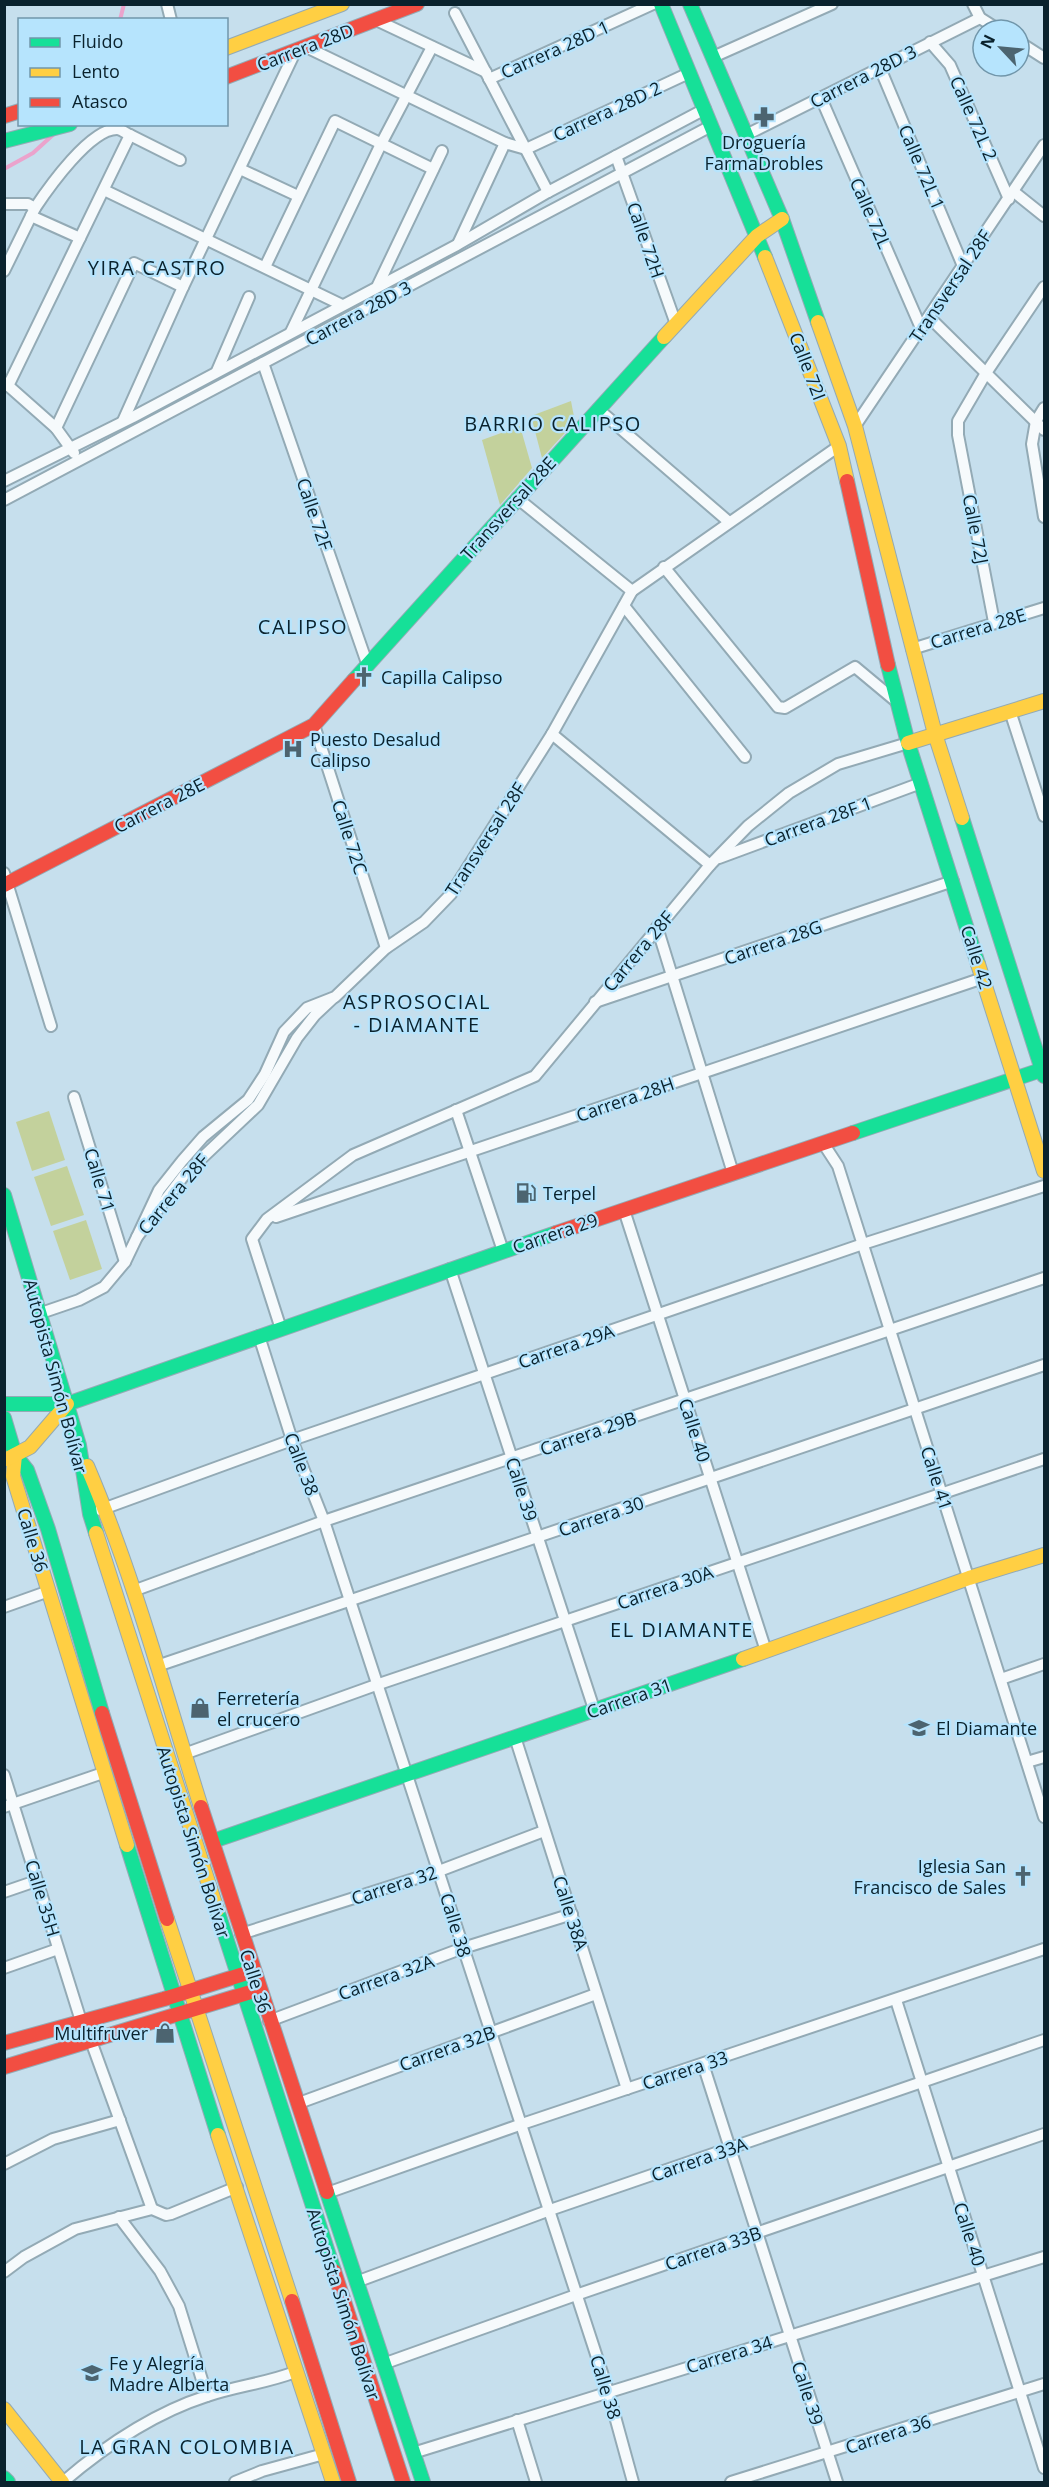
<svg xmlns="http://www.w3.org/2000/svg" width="1049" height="2487" viewBox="0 0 1049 2487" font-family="'Open Sans',sans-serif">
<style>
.green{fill:#c3d19c}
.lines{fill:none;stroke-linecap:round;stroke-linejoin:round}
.stream{stroke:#eba3cc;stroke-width:4}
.street-casing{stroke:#93aab5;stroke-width:14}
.fast-casing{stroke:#93aab5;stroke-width:16}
.slow-casing{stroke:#93aab5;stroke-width:16}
.jam-casing{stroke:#93aab5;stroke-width:16}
.street{stroke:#f6fafc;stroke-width:10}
.fast{stroke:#16e098;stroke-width:14}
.slow{stroke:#ffcf43;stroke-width:14}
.jam{stroke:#f24e42;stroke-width:14}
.labels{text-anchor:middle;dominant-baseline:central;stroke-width:4.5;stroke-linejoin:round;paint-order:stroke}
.street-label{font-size:18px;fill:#0a222d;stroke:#b6e4fd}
.poi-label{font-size:18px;fill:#0a222d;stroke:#b6e4fd;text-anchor:start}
.neighbourhood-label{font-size:20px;letter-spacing:1.5px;fill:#0a222d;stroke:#b6e4fd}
</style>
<rect width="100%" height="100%" fill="#c6dfed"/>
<g class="green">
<polygon points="571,401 575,422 542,458 531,416"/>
<polygon points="520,426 532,468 500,505 482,440"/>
<polygon points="49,1111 65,1160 32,1171 16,1122"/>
<polygon points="67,1166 84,1215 51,1226 34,1177"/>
<polygon points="86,1220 102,1269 70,1280 53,1231"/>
</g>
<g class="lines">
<g class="stream">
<polyline points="120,20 124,4"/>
<polyline points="4,169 33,153 55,133"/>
</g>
<g class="street-casing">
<g id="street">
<polyline points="167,4 171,20"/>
<polyline points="973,4 980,18 999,30"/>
<polyline points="455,13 548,192"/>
<polyline points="376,20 486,72"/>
<polyline points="930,42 950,65 1009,199"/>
<polyline points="1019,42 1044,58"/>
<polyline points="306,47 505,143 526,149 689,73"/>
<polyline points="713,57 832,4"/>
<polyline points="880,68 963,266"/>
<polyline points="489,79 653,4"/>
<polyline points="821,98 921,328"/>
<polyline points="130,135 180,160"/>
<polyline points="746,135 980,18"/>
<polyline points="616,156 676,324"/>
<polyline points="240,169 298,196"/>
<polyline points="104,190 342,305"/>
<polyline points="1014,192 1044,216"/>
<path d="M4 204H28L35 208C49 187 90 129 117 129 120 129 126 133 130 135L8 386"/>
<polyline points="31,216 80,238"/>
<polyline points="458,244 505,143"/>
<polyline points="265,267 335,121 433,169"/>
<polyline points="4,271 35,208"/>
<polyline points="378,285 442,151"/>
<polyline points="929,317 1044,430"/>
<polyline points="291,332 381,144 432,47"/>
<polyline points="263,363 368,666"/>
<polyline points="217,371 249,297"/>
<polyline points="4,382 56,428 74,453"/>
<polyline points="1044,408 1036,421 1032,444 1044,517"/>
<polyline points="598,409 729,522"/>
<polyline points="123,421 183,287 296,50"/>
<polyline points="855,426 1044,145"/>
<polyline points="56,428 134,263 183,287"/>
<polyline points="4,481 133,417 457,245 548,192 705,109"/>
<polyline points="517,498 632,591"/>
<polyline points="4,500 711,126"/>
<polyline points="664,567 778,707 785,708 855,667 897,702"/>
<polyline points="624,606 745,757"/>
<polyline points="994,622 958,435 958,421 986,373 1044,287"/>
<polyline points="912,649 1044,608"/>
<polyline points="1010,711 1044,816"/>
<polyline points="314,725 386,948"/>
<polyline points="552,734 710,865"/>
<polyline points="719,858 921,783"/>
<polyline points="4,873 51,1026"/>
<polyline points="657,927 733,1173"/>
<polyline points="595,1002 953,881"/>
<polyline points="74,1097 125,1262"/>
<polyline points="456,1110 503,1251"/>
<polyline points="823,1143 838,1166 1044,1817"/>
<polyline points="624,1210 766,1651"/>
<polyline points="276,1217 983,978"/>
<polyline points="137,1237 159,1190 182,1161 203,1137 248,1100 265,1074 284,1032 307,1008 335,997 386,948 424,922 451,894 552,734 632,591 839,446"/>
<polyline points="450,1269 594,1709"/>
<polyline points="41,1313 79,1300 104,1287 125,1262 137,1237 185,1174 258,1105 297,1038 315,1015 332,999"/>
<polyline points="281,1329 252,1239 267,1219 353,1155 535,1076 710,865 748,826 789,793 838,764 908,743"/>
<polyline points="259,1336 292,1440 324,1521 608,2391 633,2482"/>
<polyline points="100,1510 292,1440 863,1244 1044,1186"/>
<polyline points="133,1591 324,1521 1044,1278"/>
<polyline points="4,1607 49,1591"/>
<polyline points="157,1666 1044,1365"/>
<polyline points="1001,1679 1044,1664"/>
<polyline points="515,1737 627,2089"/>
<polyline points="184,1754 376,1685 1044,1459"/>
<polyline points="1027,1762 1044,1757"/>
<polyline points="4,1775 81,2021"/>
<polyline points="4,1807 103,1773"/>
<polyline points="4,1892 36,1881"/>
<polyline points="241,1934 439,1871 544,1831"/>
<polyline points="4,1968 58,1949"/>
<polyline points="896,2000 1044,2468"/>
<polyline points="269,2021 463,1948 572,1914"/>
<polyline points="91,2041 152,2209"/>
<polyline points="703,2064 837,2482"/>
<polyline points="299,2103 596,1994"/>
<polyline points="4,2164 53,2139 120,2120"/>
<polyline points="327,2193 522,2124 1044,1949"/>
<polyline points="119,2217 160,2271 179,2306 207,2396"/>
<polyline points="4,2272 24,2257 75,2229 152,2209 166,2215 171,2214 237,2187"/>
<polyline points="356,2282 550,2210 1044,2040"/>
<polyline points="383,2364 576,2295 1044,2134"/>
<polyline points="517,2420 536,2482"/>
<polyline points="413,2453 1044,2257"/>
<path d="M63 2482C105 2446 154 2413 207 2396 236 2386 267 2383 295 2372"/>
<polyline points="235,2482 262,2471 324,2454"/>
<polyline points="731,2482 1044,2384"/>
</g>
</g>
<g class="fast-casing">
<g id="fast">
<polyline points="661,4 765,257"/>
<polyline points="690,4 782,219 818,322"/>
<polyline points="4,141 70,124"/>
<polyline points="888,665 908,743 978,964"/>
<polyline points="354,680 664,337"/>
<polyline points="962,818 1044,1076"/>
<polyline points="853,1133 1044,1069"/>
<polyline points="4,1195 79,1445 90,1514 96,1533"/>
<polyline points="4,1404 67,1404 556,1233"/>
<polyline points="4,1418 15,1455 27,1470 48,1529 102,1713"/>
<polyline points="213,1841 743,1659"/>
<polyline points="127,1845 218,2135"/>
<polyline points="217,1910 334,2271"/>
<polyline points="327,2192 423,2482"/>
<polyline points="4,2478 8,2482"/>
</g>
</g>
<g class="slow-casing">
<g id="slow">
<polyline points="226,48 342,4"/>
<polyline points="765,257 839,446 847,481"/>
<polyline points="818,322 855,426 935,734 962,818"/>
<polyline points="664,337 757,236 782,219"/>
<polyline points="908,743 1044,701"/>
<polyline points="978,964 1044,1171"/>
<polyline points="15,1455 13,1476 127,1845"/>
<polyline points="7,1459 30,1447 67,1404"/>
<path d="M87 1466C134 1576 165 1693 201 1807"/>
<polyline points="96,1533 217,1910"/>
<polyline points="743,1659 969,1578 1044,1555"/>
<polyline points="167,1919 292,2301"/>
<polyline points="218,2135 333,2482"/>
<polyline points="4,2409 62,2482"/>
</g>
</g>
<g class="jam-casing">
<g id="jam">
<polyline points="226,77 417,4"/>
<polyline points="4,116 20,111"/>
<polyline points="847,481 888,665"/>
<polyline points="4,885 314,725 354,680"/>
<polyline points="556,1233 853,1133"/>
<polyline points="102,1713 167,1919"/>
<polyline points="201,1807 327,2192"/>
<polyline points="4,2043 164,1999 247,1973"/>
<polyline points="4,2067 254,1991"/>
<polyline points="334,2271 403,2482"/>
<polyline points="292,2301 349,2482"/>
</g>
</g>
<use href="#street" class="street"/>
<use href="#fast" class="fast"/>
<use href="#slow" class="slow"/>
<use href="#jam" class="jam"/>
</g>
<defs>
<g id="pharmacy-bare" transform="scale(1.62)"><path d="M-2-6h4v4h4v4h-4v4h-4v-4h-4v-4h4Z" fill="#4c6470" stroke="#b6e4fd" stroke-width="2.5" paint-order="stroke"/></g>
<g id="church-bare" transform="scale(1.62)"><path d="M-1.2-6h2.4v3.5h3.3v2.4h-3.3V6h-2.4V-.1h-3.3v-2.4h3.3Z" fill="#4c6470" stroke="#b6e4fd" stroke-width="2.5" paint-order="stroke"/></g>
<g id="hospital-bare" transform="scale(1.62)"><path d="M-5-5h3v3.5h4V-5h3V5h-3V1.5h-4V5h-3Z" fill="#4c6470" stroke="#b6e4fd" stroke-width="2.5" paint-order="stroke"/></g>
<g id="fuel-bare" transform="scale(1.62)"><path d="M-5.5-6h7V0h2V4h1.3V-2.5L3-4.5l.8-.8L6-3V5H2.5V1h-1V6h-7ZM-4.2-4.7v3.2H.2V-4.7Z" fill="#4c6470" stroke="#b6e4fd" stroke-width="2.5" paint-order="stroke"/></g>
<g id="shop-bare" transform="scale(1.62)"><path d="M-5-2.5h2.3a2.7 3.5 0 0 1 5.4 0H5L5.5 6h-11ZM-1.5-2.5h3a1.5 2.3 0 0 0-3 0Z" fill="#4c6470" stroke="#b6e4fd" stroke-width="2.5" paint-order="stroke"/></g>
<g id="school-bare" transform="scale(1.62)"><path d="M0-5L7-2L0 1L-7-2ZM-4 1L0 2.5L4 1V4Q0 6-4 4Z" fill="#4c6470" stroke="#b6e4fd" stroke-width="2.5" paint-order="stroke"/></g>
<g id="university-bare" transform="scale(1.62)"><path d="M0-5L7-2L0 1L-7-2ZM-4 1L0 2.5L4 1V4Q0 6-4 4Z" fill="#4c6470" stroke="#b6e4fd" stroke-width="2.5" paint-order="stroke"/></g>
</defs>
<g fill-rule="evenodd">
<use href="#pharmacy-bare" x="764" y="117"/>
<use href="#church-bare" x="364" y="677"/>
<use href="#hospital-bare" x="293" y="749"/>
<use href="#fuel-bare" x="526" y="1193"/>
<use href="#shop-bare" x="200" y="1708"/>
<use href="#school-bare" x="919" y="1728"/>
<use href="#church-bare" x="1023" y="1876"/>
<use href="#shop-bare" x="165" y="2033"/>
<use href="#university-bare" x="92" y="2373"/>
</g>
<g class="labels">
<g class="street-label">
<text transform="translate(305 47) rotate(-21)">Carrera 28D</text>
<text transform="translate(555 49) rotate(-24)">Carrera 28D 1</text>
<text transform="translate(863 76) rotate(-27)">Carrera 28D 3</text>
<text transform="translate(607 111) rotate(-25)">Carrera 28D 2</text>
<text transform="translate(974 118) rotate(66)">Calle 72L 2</text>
<text transform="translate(922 167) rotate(67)">Calle 72L 1</text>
<text transform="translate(871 213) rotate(66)">Calle 72L</text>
<text transform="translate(646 240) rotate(71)">Calle 72H</text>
<text transform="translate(950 286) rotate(-56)">Transversal 28F</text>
<text transform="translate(358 313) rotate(-28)">Carrera 28D 3</text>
<text transform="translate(808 366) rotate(69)">Calle 72I</text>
<text transform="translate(508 508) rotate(-48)">Transversal 28E</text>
<text transform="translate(315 514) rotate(71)">Calle 72F</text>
<text transform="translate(976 529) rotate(79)">Calle 72J</text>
<text transform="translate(978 628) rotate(-17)">Carrera 28E</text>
<text transform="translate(159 805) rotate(-27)">Carrera 28E</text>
<text transform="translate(818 821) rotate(-20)">Carrera 28F 1</text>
<text transform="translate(350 837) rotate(72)">Calle 72C</text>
<text transform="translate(485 839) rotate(-57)">Transversal 28F</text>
<text transform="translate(773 942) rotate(-19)">Carrera 28G</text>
<text transform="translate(638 951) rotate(-50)">Carrera 28F</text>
<text transform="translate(977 957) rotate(72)">Calle 42</text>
<text transform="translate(625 1099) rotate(-19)">Carrera 28H</text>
<text transform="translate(100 1180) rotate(73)">Calle 71</text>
<text transform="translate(173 1194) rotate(-50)">Carrera 28F</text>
<text transform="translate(555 1233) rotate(-19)">Carrera 29</text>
<text transform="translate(566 1346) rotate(-19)">Carrera 29A</text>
<text transform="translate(56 1376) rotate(75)">Autopista Simón Bolívar</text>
<text transform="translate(695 1430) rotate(72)">Calle 40</text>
<text transform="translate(588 1433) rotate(-19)">Carrera 29B</text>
<text transform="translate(302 1464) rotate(69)">Calle 38</text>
<text transform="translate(937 1478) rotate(72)">Calle 41</text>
<text transform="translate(522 1489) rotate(72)">Calle 39</text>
<text transform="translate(601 1516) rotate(-19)">Carrera 30</text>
<text transform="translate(33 1540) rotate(73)">Calle 36</text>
<text transform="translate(665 1587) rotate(-19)">Carrera 30A</text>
<text transform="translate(629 1698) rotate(-19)">Carrera 31</text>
<text transform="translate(194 1842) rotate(72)">Autopista Simón Bolívar</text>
<text transform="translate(394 1885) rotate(-18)">Carrera 32</text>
<text transform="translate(43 1898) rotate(73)">Calle 35H</text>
<text transform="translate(571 1913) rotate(72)">Calle 38A</text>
<text transform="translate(456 1925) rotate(73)">Calle 38</text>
<text transform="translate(386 1977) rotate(-20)">Carrera 32A</text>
<text transform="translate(256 1981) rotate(72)">Calle 36</text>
<text transform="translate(447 2048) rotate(-20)">Carrera 32B</text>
<text transform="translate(685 2070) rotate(-18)">Carrera 33</text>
<text transform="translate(699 2159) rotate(-19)">Carrera 33A</text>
<text transform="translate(970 2234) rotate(72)">Calle 40</text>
<text transform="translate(713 2248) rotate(-19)">Carrera 33B</text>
<text transform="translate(344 2304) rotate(72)">Autopista Simón Bolívar</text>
<text transform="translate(729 2354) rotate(-17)">Carrera 34</text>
<text transform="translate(606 2387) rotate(73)">Calle 38</text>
<text transform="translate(808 2393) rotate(72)">Calle 39</text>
<text transform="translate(888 2434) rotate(-18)">Carrera 36</text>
</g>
<g class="poi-label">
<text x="764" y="142" text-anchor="middle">Droguería<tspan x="764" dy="21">FarmaDrobles</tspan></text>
<text x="381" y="677">Capilla Calipso</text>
<text x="310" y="739">Puesto Desalud<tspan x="310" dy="21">Calipso</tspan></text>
<text x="543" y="1193">Terpel</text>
<text x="217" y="1698">Ferretería<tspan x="217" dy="21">el crucero</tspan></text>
<text x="936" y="1728">El Diamante</text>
<text x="1006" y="1866" text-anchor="end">Iglesia San<tspan x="1006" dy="21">Francisco de Sales</tspan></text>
<text x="148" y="2033" text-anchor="end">Multifruver</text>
<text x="109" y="2363">Fe y Alegría<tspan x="109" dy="21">Madre Alberta</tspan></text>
</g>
<g class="neighbourhood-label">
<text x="157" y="267">YIRA CASTRO</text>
<text x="553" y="423">BARRIO CALIPSO</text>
<text x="303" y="626">CALIPSO</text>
<text x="417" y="1001">ASPROSOCIAL<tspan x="417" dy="23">- DIAMANTE</tspan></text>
<text x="682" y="1629">EL DIAMANTE</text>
<text x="187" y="2446">LA GRAN COLOMBIA</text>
</g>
</g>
<rect width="1049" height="2487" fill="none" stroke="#0a222d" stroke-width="12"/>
<rect x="18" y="18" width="210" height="108" fill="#b6e4fd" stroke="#7196aa" stroke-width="1.5"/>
<rect x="30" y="38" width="30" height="9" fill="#16e098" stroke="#7196aa" stroke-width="1.5"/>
<text x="72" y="48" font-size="18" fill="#0a222d">Fluido</text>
<rect x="30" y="68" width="30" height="9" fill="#ffcf43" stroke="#7196aa" stroke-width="1.5"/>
<text x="72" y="78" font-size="18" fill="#0a222d">Lento</text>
<rect x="30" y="98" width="30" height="9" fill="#f24e42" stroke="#7196aa" stroke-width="1.5"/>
<text x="72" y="108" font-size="18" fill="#0a222d">Atasco</text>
<g transform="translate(1001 48) rotate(296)"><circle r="28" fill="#b6e4fd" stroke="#7196aa" stroke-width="1.5"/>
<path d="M0-4.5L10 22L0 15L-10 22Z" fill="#4c6470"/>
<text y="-9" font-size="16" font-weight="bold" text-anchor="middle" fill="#0a222d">N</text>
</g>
</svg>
